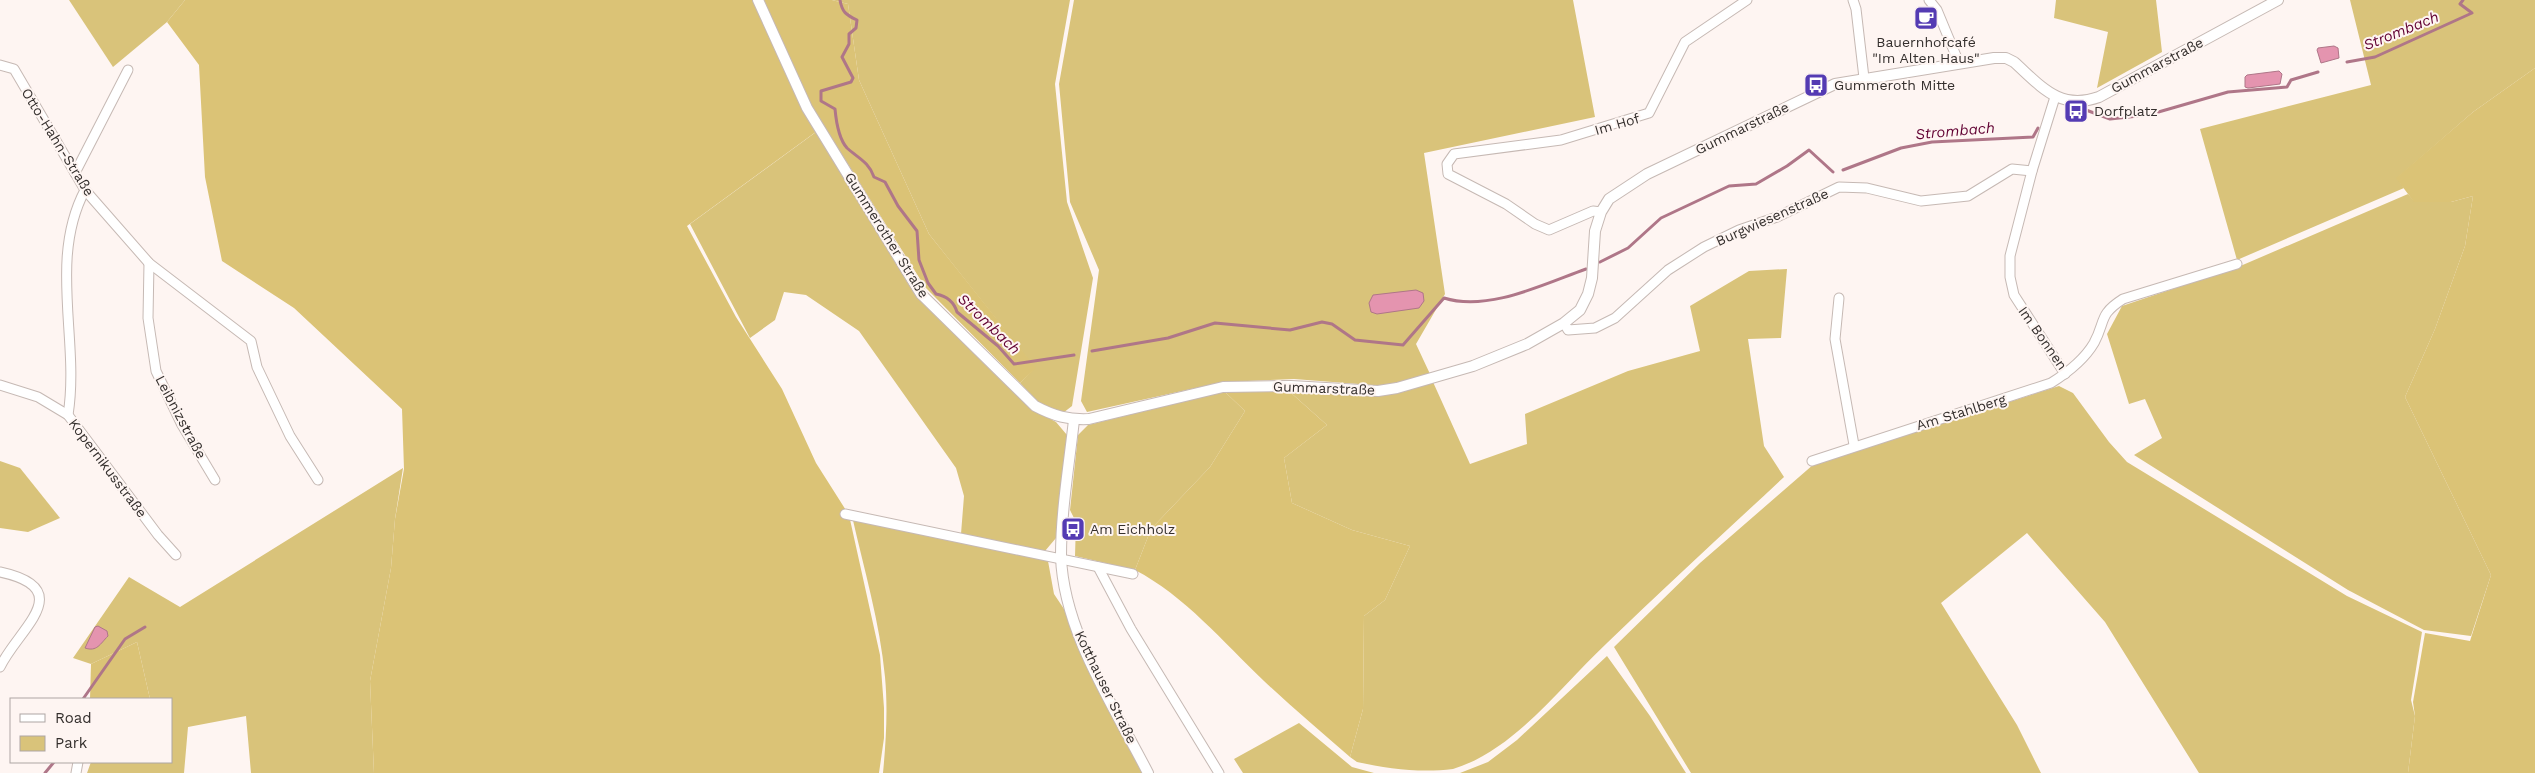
<svg xmlns="http://www.w3.org/2000/svg" width="2535" height="773" viewBox="0 0 2535 773" font-family="'Work Sans',sans-serif">
<style>
.green{fill:#d9c37a}
.forest{fill:#dbc376}
.water{fill:#e494af;stroke:#af7688}
.lines{fill:none;stroke-linecap:round;stroke-linejoin:round}
.stream{stroke:#af7688;stroke-width:3}
.minor-casing{stroke:#c6b9b4;stroke-width:11}
.tertiary-casing{stroke:#c6b9b4;stroke-width:12}
.minor{stroke:#fff;stroke-width:9}
.tertiary{stroke:#fff;stroke-width:10}
.labels{text-anchor:middle;dominant-baseline:central;stroke-width:4;stroke-linejoin:round;paint-order:stroke}
.poi-label{font-size:14px;fill:#342f2d;stroke:#fef5f2;text-anchor:start}
.street-label{font-size:14px;fill:#342f2d;stroke:#fef5f2}
.water-label{font-size:15px;font-style:italic;fill:#610032;stroke:#fef5f2}
</style>
<rect width="100%" height="100%" fill="#fef5f2"/>
<g class="green">
<polygon points="69,0 185,0 167,22 113,67"/>
<polygon points="832,0 1070,0 1055,84 1067,202 1093,278 1072,406 1063,413 1040,404 1020,383 1035,368 929,234 859,80 848,4"/>
<polygon points="1074,0 1573,0 1595,117 1424,153 1445,294 1416,344 1430,374 1384,386 1294,379 1223,382 1087,412 1081,401 1099,270 1070,202 1059,84"/>
<polygon points="2056,0 2156,0 2162,52 2097,88 2108,32 2054,18"/>
<polygon points="2350,0 2535,0 2535,68 2473,112 2397,178 2404,188 2237,260 2200,129 2371,85"/>
<polygon points="816,132 918,297 1032,409 1056,422 1067,435 1056,538 1045,551 961,534 964,496 956,468 859,331 806,295 784,292 775,320 750,338 690,224"/>
<polygon points="2408,194 2415,202 2451,202 2473,196 2465,246 2435,329 2405,397 2491,575 2471,636 2424,630 2348,590 2134,455 2162,438 2145,399 2129,404 2107,334 2122,306 2238,267"/>
<path d="M1787 269 1781 338 1748 339 1764 446 1784 477C1725 532 1665 587 1607 643 1561 686 1515 750 1453 769 1421 773 1389 769 1357 762L1350 757 1363 709 1364 616 1385 600 1410 546 1352 530 1292 503 1284 458 1327 425 1290 392 1382 396 1433 382 1470 464 1527 444 1525 414 1628 371 1700 351 1690 306 1749 271Z"/>
<polygon points="2059,386 2073,393 2109,442 2127,462 2347,596 2422,632 2411,700 2415,716 2408,773 2199,773 2105,622 2027,533 1941,603 2017,725 2041,773 1691,773 1614,647 1700,563 1814,464"/>
<polygon points="1224,391 1245,411 1210,467 1151,529 1135,570 1075,556 1076,522 1070,510 1078,435 1088,425"/>
<polygon points="0,461 20,468 60,518 28,532 0,528"/>
<polygon points="403,468 395,519 391,568 370,681 374,773 251,773 246,716 188,727 184,773 87,773 91,762 171,762 171,699 150,699 137,642 91,664 73,658 129,577 180,607"/>
<path d="M852 516 1048 561 1054 594 1066 612 1084 659 1142 773H883C886 741 888 709 885 677 880 623 864 569 852 516Z"/>
<polygon points="1607,656 1650,716 1686,773 1460,773 1488,762 1517,740"/>
<polygon points="1299,723 1352,767 1374,773 1243,773 1234,759"/>
</g>
<g class="forest">
<polygon points="185,0 832,0 848,4 859,80 929,234 1036,368 1020,383 925,287 824,126 687,226 736,317 782,389 816,463 849,515 880,655 884,708 884,738 879,773 374,773 370,681 391,568 395,519 404,469 402,409 294,308 222,261 205,177 199,65 167,22"/>
<polygon points="2535,68 2535,773 2408,773 2415,716 2413,702 2425,633 2470,641 2491,575 2405,397 2435,329 2465,246 2473,196 2451,202 2414,202 2396,178 2473,112"/>
<path d="M1224 391 1290 392 1327 425 1284 458 1292 503 1352 530 1410 546 1385 600 1364 616 1363 709 1350 757C1321 732 1292 707 1264 681 1223 642 1185 596 1135 570L1151 529 1210 467 1245 411Z"/>
<polygon points="137,642 150,699 90,699 91,664"/>
</g>
<g class="water">
<polygon points="2334,46 2338,48 2339,58 2321,63 2317,50 2318,48"/>
<polygon points="2279,71 2282,74 2280,84 2248,88 2245,87 2245,77 2247,75"/>
<polygon points="1416,290 1423,293 1424,301 1419,308 1377,314 1371,312 1369,303 1373,295"/>
<path d="M98 626 107 631 108 636C100 644 97 652 85 648L95 627Z"/>
</g>
<g class="lines">
<g class="stream">
<path d="M840 0C842 12 846 15 857 20L856 28 849 34V44L842 57 853 78 851 82 821 91V101L835 109C836 120 839 139 847 148 858 158 869 162 874 177L885 182 898 206 917 231 919 260 928 283 936 294C946 296 954 302 957 312L998 346 1014 364 1074 355"/>
<polyline points="2347,62 2375,57 2472,13 2460,4 2463,0"/>
<polyline points="2086,110 2110,119 2148,115 2228,92 2287,87 2291,80 2318,72"/>
<polyline points="1843,170 1901,148 1932,142 2033,137 2038,128"/>
<polyline points="1600,262 1628,248 1661,218 1729,186 1756,184 1787,166 1809,150 1833,172"/>
<path d="M1092 351 1168 338 1215 323 1290 330 1322 322 1332 324 1355 340 1403 345 1444 298C1488 312 1544 284 1586 269"/>
<polyline points="83,699 125,639 145,627"/>
<polyline points="45,773 54,762"/>
</g>
<g class="minor-casing">
<g id="minor">
<polyline points="1853,0 1856,9 1864,78"/>
<polyline points="1929,0 1937,10 1959,63"/>
<polyline points="0,65 14,69 85,190 149,263 251,341 257,367 290,436 318,480"/>
<polyline points="2055,97 2032,171 2010,256 2010,277 2014,295 2065,374"/>
<polyline points="75,173 128,70"/>
<polyline points="1601,212 1593,211 1549,230 1535,224 1506,204 1448,174 1447,164 1454,154 1561,140 1649,113 1685,42 1747,0"/>
<polyline points="149,263 148,318 156,371 182,425 215,480"/>
<polyline points="1839,298 1835,339 1854,445"/>
<polyline points="1564,323 1568,330 1595,328 1615,318 1668,270 1704,247 1739,230 1777,217 1839,187 1867,188 1921,201 1968,196 2012,169 2032,171"/>
<polyline points="0,385 38,397 68,415 158,535 176,555"/>
<path d="M68 415C80 341 48 260 85 190"/>
<path d="M1812 461 2051 383C2067 373 2084 360 2094 343 2106 321 2098 315 2123 299L2237 264"/>
<polyline points="845,514 1133,574"/>
<polyline points="1098,567 1131,629 1219,773"/>
<path d="M0 572C79 589 18 629 0 667"/>
<polyline points="76,773 78,762"/>
</g>
</g>
<g class="tertiary-casing">
<g id="tertiary">
<path d="M758 0 807 108 921 294 1035 406C1054 416 1068 420 1089 419L1223 387 1291 386 1378 391 1397 388 1473 366 1527 344 1564 323 1580 310 1588 294 1592 278 1595 231 1601 212 1609 199 1647 174 1835 84 1994 58H2006L2014 62C2041 86 2059 111 2099 97L2278 0"/>
<path d="M1074 420C1069 465 1061 511 1061 556 1063 631 1115 708 1148 773"/>
</g>
</g>
<use href="#minor" class="minor"/>
<use href="#tertiary" class="tertiary"/>
</g>
<defs>
<g id="cafe-square" transform="scale(1.25)"><rect x="-9" y="-9" width="18" height="18" rx="4" fill="#543bb3" stroke="#fef5f2"/><path d="M-5.5-4.5H6V0H3Q3 3.5 0 3.5H-2.5Q-5.5 3.5-5.5 0ZM3-3.2v2h1.7v-2ZM-6 4.5H4V6H-6Z" fill="#fff"/></g>
<g id="bus-square" transform="scale(1.25)"><rect x="-9" y="-9" width="18" height="18" rx="4" fill="#543bb3" stroke="#fef5f2"/><path d="M-5-6H5V4H4V6H2V4H-2V6H-4V4H-5ZM-3.5-4V0h7V-4ZM-3.5 1.2v1.5H-2V1.2ZM2 1.2v1.5H3.5V1.2Z" fill="#fff"/></g>
</defs>
<g fill-rule="evenodd">
<use href="#cafe-square" x="1926" y="18"/>
<use href="#bus-square" x="1816" y="85"/>
<use href="#bus-square" x="2076" y="111"/>
<use href="#bus-square" x="1073" y="529"/>
</g>
<g class="labels">
<g class="poi-label">
<text x="1926" y="42" text-anchor="middle">Bauernhofcafé<tspan x="1926" dy="16">"Im Alten Haus"</tspan></text>
<text x="1834" y="85">Gummeroth Mitte</text>
<text x="2094" y="111">Dorfplatz</text>
<text x="1090" y="529">Am Eichholz</text>
</g>
<g class="street-label">
<text transform="translate(2157 65) rotate(-28)">Gummarstraße</text>
<text transform="translate(1617 124) rotate(-16)">Im Hof</text>
<text transform="translate(1742 128) rotate(-26)">Gummarstraße</text>
<text transform="translate(58 142) rotate(58)">Otto-Hahn-Straße</text>
<text transform="translate(1772 217) rotate(-24)">Burgwiesenstraße</text>
<text transform="translate(887 235) rotate(58)">Gummerother Straße</text>
<text transform="translate(2043 338) rotate(55)">Im Bonnen</text>
<text transform="translate(1324 388) rotate(2)">Gummarstraße</text>
<text transform="translate(1961 412) rotate(-17)">Am Stahlberg</text>
<text transform="translate(181 417) rotate(62)">Leibnizstraße</text>
<text transform="translate(108 468) rotate(53)">Kopernikusstraße</text>
<text transform="translate(1106 687) rotate(64)">Kotthauser Straße</text>
</g>
<g class="water-label">
<text transform="translate(2401 31) rotate(-22)">Strombach</text>
<text transform="translate(1955 131) rotate(-5)">Strombach</text>
<text transform="translate(989 324) rotate(44)">Strombach</text>
</g>
</g>
<rect x="10" y="698" width="162" height="65" fill="#fef5f2" stroke="#ada6a3"/>
<rect x="20" y="714" width="25" height="8" fill="#ffffff" stroke="#ada6a3"/>
<text x="55" y="723" font-size="15" fill="#342f2d">Road</text>
<rect x="20" y="736" width="25" height="15" fill="#d9c37a" stroke="#ada6a3"/>
<text x="55" y="748" font-size="15" fill="#342f2d">Park</text>
</svg>
